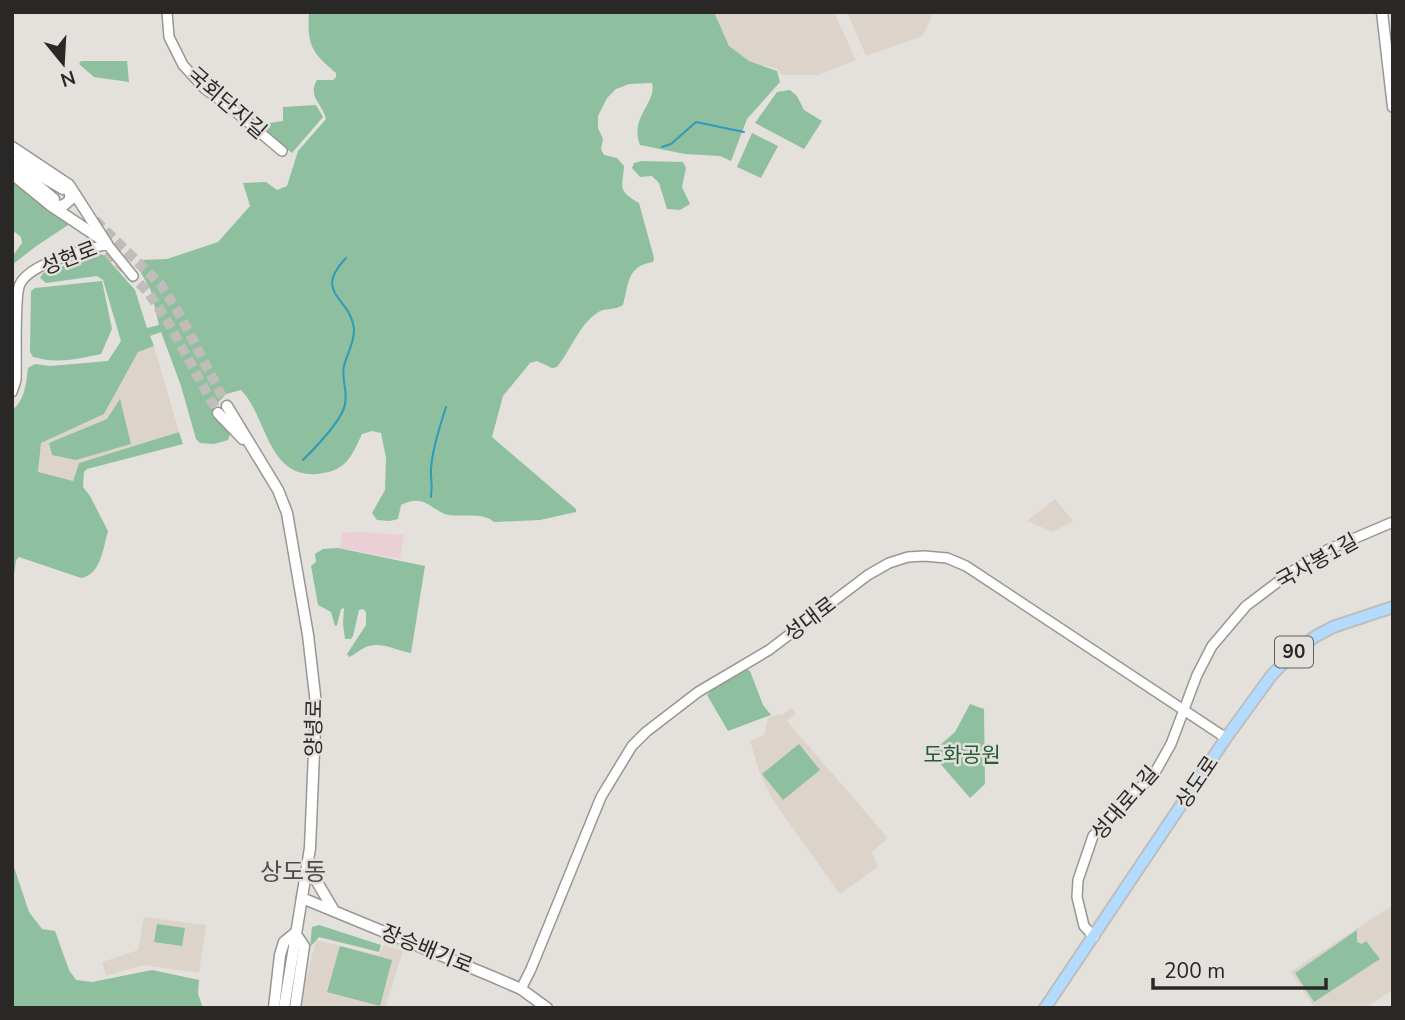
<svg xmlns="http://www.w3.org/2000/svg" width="1405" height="1020" viewBox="0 0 1405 1020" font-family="'Nunito Sans','Noto Sans KR',sans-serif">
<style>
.built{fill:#dcd4cb}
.industrial{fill:#ead0d6}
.green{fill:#8ebf9e}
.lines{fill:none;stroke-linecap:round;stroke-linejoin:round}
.stream{stroke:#2d9bb9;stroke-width:2}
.secondary-tunnel{stroke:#bfbcb9;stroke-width:10;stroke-dasharray:10 5;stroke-linecap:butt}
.tertiary-casing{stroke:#999693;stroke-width:12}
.secondary-casing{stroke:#999693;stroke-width:13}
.primary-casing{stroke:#bfbebe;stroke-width:14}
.tertiary{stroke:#fff;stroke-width:9}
.secondary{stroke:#fff;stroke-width:10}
.primary{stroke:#b3dbfd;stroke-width:10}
.labels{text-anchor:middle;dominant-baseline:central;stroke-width:5;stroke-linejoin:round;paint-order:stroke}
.shield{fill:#e4e1dd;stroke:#61605e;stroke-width:2}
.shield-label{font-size:19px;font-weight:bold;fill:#292827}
.street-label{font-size:21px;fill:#292827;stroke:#e4e1dd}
.park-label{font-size:21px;fill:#245c3b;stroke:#e4e1dd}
.quarter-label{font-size:24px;fill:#4f4d4a;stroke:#e4e1dd}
</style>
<rect width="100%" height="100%" fill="#e4e1dd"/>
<g class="built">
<polygon points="714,12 834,12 856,60 818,75 782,75 777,69 749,61 729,46"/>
<polygon points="847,12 933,12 925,32 920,37 866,56"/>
<polygon points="154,346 179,432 79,463 73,481 38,473 41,443 104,414 138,352"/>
<polygon points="1055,499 1073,521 1053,532 1027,521"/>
<polygon points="791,708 796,714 787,721 888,838 872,852 878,867 840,894 772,799 760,774 750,741 764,735 768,718 779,714 782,715"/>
<polygon points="1393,905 1393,990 1365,1008 1315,1008 1290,972"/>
<polygon points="144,917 206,925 199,973 143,965 106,976 102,962 138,950"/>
<polygon points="316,940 379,955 384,945 403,951 385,1008 299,1008"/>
</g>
<polygon class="industrial" points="361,532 404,535 400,559 340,548 342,533"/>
<g class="green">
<path d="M309 12H714L729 46 749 61 777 71 780 82 747 119 731 161 720 156 685 154 640 145C629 117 657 103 652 83L629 84 616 89 607 98 598 116V128L603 139 601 149 604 155 617 158 624 166C623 187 616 190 639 203L654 258 653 262C627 266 629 283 623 305 615 311 604 307 597 313 579 325 571 350 557 367L552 368 537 361 530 363 503 396 492 437 576 509V512L540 520 494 522C483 512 464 517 449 515 432 512 425 492 401 505L398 519 390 521 377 520 372 513 385 490 386 458 381 433 372 431 362 434C351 457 347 471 317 474 267 478 267 416 241 390L226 394 213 408 214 416 230 434 228 440 214 444 200 443 196 439 181 386 161 332 150 336 154 346 138 352 104 414 41 443 38 472 73 481 79 463 179 432 183 444 87 469 84 472 83 487 90 496 108 531C103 548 101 575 81 578L19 557 16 560 12 590V410C25 401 26 383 28 368L35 364 50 366 108 361 121 341 103 280 97 276 46 283 40 278 43 273 99 254 104 255 135 290 147 328 159 325 151 291 139 269 141 260 167 259 218 242 250 206 243 183 266 182 277 190 287 186 298 151 326 119C323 104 307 97 317 80H333L336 77V73C311 52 307 45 309 12Z"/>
<polygon points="81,61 127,61 129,82 94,77 79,64"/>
<polygon points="790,90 797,96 804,110 822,121 804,149 755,123 777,92"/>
<polygon points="316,105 323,117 292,153 261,128 263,124 283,121 283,107"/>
<polygon points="752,133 778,146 761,178 737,167"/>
<polygon points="642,161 683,162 686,168 682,187 690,204 680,210 667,209 659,183 652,176 640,177 632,168 634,163"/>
<polygon points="12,179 67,221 68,225 35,247 12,265 12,257 22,243 21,237 12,230"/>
<path d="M102 281 112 329 101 354C77 359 57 364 33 357L30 352 31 291 35 288Z"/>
<polygon points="120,399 131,444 76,460 52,455 49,443 107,419"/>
<path d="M338 548 425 566 411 653C396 651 379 640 364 648 359 650 355 655 349 657L347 654 366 625V612L363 609 359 610 353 636 351 639H345L343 624 344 608 341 609 337 625 335 626 331 612 318 605 311 566 316 562 315 554 323 549Z"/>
<polygon points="746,669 750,671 763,705 771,715 728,731 707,695 717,685"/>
<polygon points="970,704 984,709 985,784 970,798 931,753 955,732"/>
<polygon points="799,744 820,770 783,800 762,774"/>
<polygon points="12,861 29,912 42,929 55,931 69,970 76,980 92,982 152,970 199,980 198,994 203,1008 12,1008"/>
<polygon points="157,924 185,928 182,946 154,942"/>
<polygon points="319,925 381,945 379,952 319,937 310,947 312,927"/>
<polygon points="1357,930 1357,942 1362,944 1366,941 1380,959 1314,1002 1295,973"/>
<polygon points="340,946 392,960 380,1006 327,992"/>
</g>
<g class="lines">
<g class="stream">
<polyline points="662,147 671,144 696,122 744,132"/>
<path d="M303 460C314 449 343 419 345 404 348 391 341 379 344 366 347 354 355 341 354 329 351 297 312 294 346 258"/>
<path d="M431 497C432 489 432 483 431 475 430 456 440 426 446 407"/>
</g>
<g class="secondary-tunnel">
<polyline points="95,220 161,285 181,317 227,406"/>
<polyline points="97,241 148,292 169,324 218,413"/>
</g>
<g class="tertiary-casing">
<g id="tertiary">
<polyline points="167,12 169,37 183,65 205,89 230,107 282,151"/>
<path d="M12 392 16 380C17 362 14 296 20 284 31 262 85 251 107 244L133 276"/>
<polyline points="1094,937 1084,926 1077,897 1078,880 1093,836 1112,813 1153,776 1171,744 1197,675 1212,646 1246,606 1291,572 1327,550 1393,522"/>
<polyline points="521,989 531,969 601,797 632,746 646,732 698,692 769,650 868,575 889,563 908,557 924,556 947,558 966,566 1226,738"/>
</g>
</g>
<g class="secondary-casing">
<g id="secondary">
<polyline points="1382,12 1393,107"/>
<polyline points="12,147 69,185 107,244"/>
<polyline points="12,159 63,189"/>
<polyline points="15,166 54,199"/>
<polyline points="12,174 50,205 101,239"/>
<polyline points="55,207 64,205 70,200 70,187"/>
<polyline points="227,406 278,490 287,513 308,635 316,704 310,848 284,1008"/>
<polyline points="218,413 243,439"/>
<polyline points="307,865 333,909"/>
<polyline points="302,898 491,976 521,989 547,1008"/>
<polyline points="274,1008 280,955 284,942 295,933 304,946 295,1008"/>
</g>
</g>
<g class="primary-casing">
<polyline id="primary" points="1045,1008 1226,738 1271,676 1293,653 1316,636 1333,627 1393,607"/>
</g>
<use href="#tertiary" class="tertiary"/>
<use href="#secondary" class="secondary"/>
<use href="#primary" class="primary"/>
</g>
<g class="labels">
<rect class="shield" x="1275" y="636.5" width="38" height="31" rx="5"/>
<g class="shield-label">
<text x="1294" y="652">90</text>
</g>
<g class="street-label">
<text transform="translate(227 103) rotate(41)">국회단지길</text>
<text transform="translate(69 258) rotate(-21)">성현로</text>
<text transform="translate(1317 561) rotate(-29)">국사봉1길</text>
<text transform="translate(810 619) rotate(-37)">성대로</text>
<text transform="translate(314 728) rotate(-89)">양녕로</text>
<text transform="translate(1197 782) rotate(-56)">상도로</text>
<text transform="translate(1125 803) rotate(-49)">성대로1길</text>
<text transform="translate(427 949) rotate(22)">장승배기로</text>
</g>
<g class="park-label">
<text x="962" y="755">도화공원</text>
</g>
<g class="quarter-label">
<text x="293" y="872">상도동</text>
</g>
</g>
<rect width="1405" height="1020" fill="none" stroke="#292827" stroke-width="28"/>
<g transform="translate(63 63) rotate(162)" stroke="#e4e1dd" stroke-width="5" paint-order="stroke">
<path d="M0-5L12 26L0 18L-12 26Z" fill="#292827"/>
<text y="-10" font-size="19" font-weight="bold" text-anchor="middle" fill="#292827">N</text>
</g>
<path d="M1153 978v10h173v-10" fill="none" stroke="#292827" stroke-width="3.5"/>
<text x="1164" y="978" font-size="21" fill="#292827" stroke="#e4e1dd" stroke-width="5" paint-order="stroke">200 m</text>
</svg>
